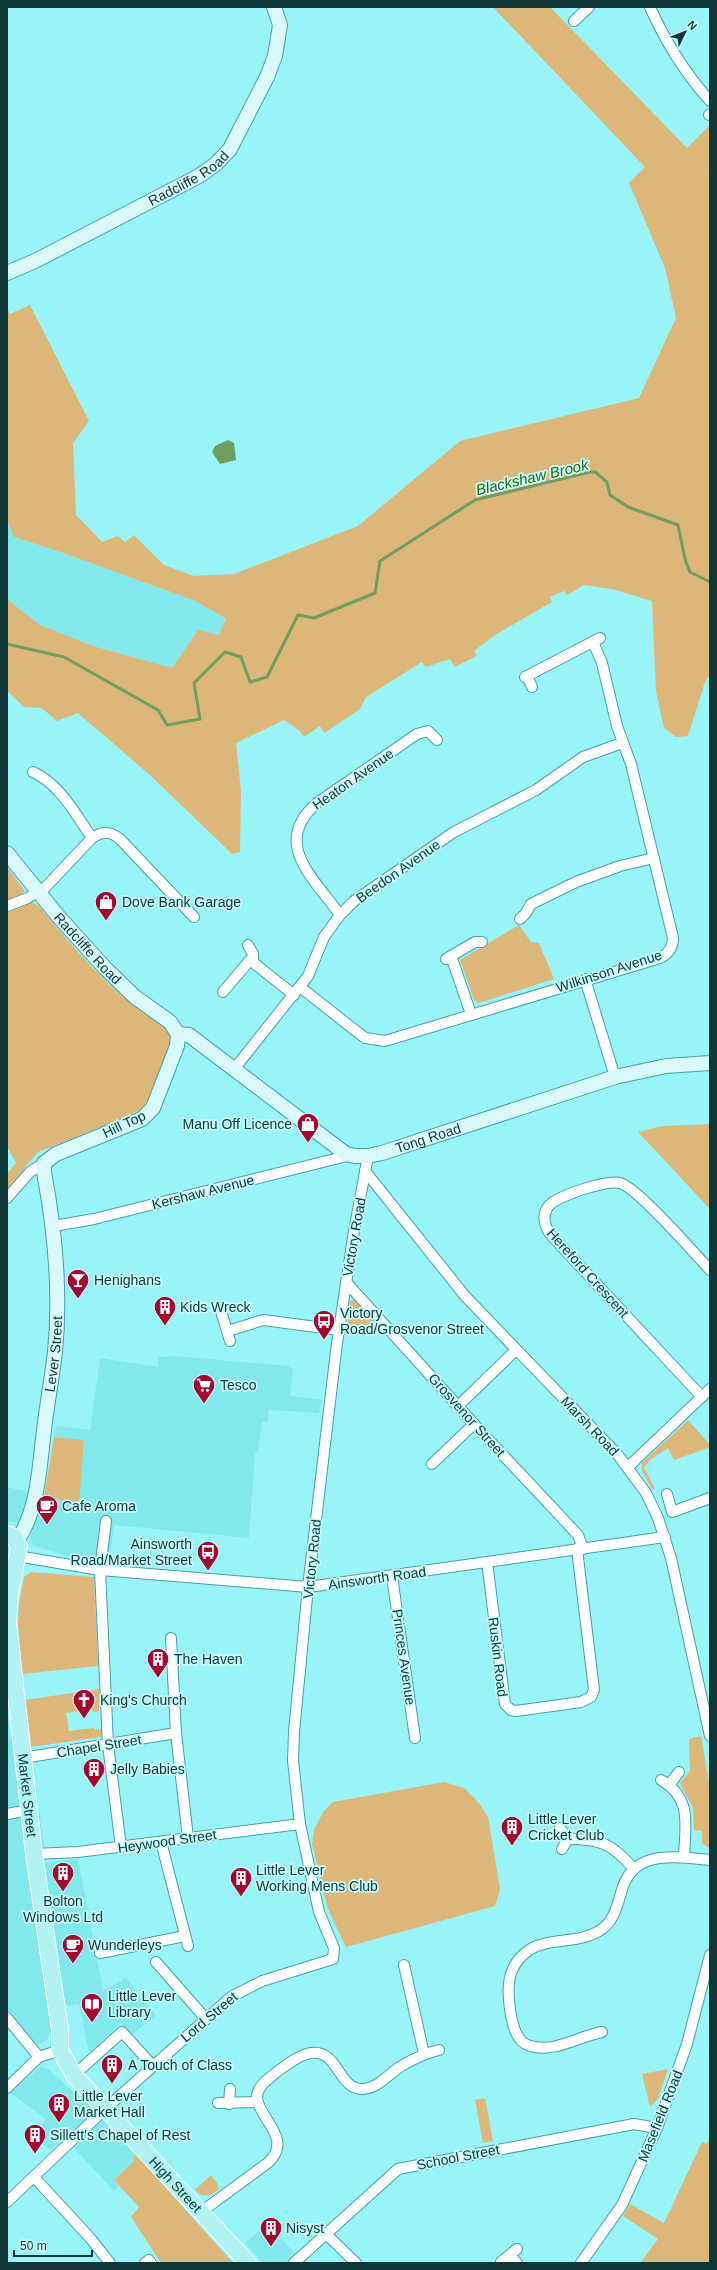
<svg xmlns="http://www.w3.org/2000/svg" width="717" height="2270" viewBox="0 0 717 2270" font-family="Arial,sans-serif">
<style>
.built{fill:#82e8eb}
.green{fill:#ddb67a}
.water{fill:#6f9f5f}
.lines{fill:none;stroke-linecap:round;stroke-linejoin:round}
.stream{stroke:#6f9f5f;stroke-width:3}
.street-casing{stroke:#44a1a4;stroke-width:12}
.secondary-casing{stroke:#44a1a4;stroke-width:16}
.primary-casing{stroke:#fff;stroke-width:18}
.street{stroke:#fff;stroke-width:10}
.secondary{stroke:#d9f9fa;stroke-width:14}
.primary{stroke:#b2f2f5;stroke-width:16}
.labels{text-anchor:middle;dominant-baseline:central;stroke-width:3.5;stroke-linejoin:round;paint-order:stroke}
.street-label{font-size:14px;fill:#0f3738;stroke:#c7fbfc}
.poi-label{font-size:14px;fill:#0f3738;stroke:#c7fbfc;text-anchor:start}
.water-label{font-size:15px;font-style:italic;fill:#2a680b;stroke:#c7fbfc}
</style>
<rect width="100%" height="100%" fill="#99f4f7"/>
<g class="built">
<polygon points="7,520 14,537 55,550 193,600 226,617 219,635 198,630 172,668 93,646 40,625 7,599"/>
<polygon points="175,1356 288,1366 293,1370 290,1396 322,1400 319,1413 269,1410 268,1422 262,1422 258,1452 255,1453 249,1538 114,1525 110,1558 89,1559 66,1556 33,1545 30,1538 44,1497 78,1503 84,1440 54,1437 55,1426 90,1430 100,1358 158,1367 159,1357"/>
<polygon points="7,1487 28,1492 21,1524 7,1521"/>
<polygon points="7,1710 10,1737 29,1734 46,1863 78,1859 103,1991 126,1978 156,2015 132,2035 121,2023 89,2052 79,2004 49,2008 51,2030 47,2040 27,2050 7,2025"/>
<polygon points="40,2067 47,2068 105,2120 136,2154 133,2157 134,2160 114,2180 118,2187 114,2191 64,2137 50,2150 34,2134 46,2119 11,2093"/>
<polygon points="267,2224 293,2251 306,2263 263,2263 245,2243"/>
</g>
<g class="green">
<polygon points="493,7 550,7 687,148 710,125 710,167 708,170 710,173 710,674 705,682 688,736 676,737 664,728 656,692 652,601 612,589 584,585 567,595 564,591 550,597 552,602 495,635 474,651 477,656 455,667 450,659 426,667 422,662 366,697 360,709 324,733 320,726 304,737 300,731 284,720 236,743 241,791 240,852 232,854 151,776 78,713 57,721 42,708 24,707 7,691 7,599 40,625 93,646 172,668 198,630 219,635 226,618 193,600 55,550 14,537 7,520 7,308 10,314 30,305 89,421 73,443 76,515 102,542 118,536 125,542 134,535 164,565 194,576 234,574 358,526 460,441 639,398 676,318 665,268 629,183 645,167"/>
<polygon points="7,867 24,890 23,897 7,901"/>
<path d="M31 903 38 905C67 939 96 976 131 1003 143 1012 169 1022 171 1039 173 1053 154 1087 148 1101L143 1108 131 1115 38 1152 7 1189V1174L16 1163 7 1146V912Z"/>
<polygon points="519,925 531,942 539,943 554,979 479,1003 474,1000 460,960"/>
<polygon points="710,1124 710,1209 638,1132 662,1126"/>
<polygon points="353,1300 355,1300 377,1325 347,1330 350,1302"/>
<polygon points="688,1420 710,1445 710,1447 674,1460 668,1448 651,1459 644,1467 655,1489 652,1489 642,1471 642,1463"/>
<polygon points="54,1437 84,1440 79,1503 44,1497"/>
<polygon points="31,1572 94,1577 98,1666 22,1674 18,1623 19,1604 24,1577"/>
<polygon points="99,1689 99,1711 93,1712 92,1709 66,1713 69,1731 94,1728 95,1730 102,1729 101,1737 30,1747 25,1700"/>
<polygon points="701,1736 710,1789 709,1848 702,1843 702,1831 694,1830 693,1808 680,1783 690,1771 689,1739"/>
<polygon points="444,1782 464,1788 479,1803 488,1817 500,1890 495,1906 346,1947 328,1909 312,1844 314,1830 323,1812 333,1802"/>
<polygon points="668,2069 658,2099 650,2107 642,2074"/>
<polygon points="485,2098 493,2141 483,2143 475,2100"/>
<polygon points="710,2136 710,2263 640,2263 658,2239 623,2216 630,2204 664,2223 702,2142 707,2144"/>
<polygon points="136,2154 233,2263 161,2263 131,2217 139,2207 114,2180 134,2161 133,2157"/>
<path d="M211 2175 217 2183 219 2189C211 2197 203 2198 195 2190Z"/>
</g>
<polygon class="water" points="228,440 234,443 236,460 220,464 212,452 215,446"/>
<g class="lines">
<polyline class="stream" points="7,644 64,657 158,710 167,725 200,719 194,683 225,652 241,657 250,682 267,677 298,615 314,618 375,593 380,561 475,500 590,472 595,472 607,482 610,495 628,507 678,525 685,559 690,572 710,582"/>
<g class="street-casing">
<g id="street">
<path d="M650 7C665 41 685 73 710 101"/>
<polyline points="574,21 589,7"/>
<polyline points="709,115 710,114"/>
<polyline points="527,676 532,687"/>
<polyline points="525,677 600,638"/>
<path d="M33 772C60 784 76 815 92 838"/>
<path d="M40 893 92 838C103 831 110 831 120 839L194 917"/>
<polyline points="7,906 28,898 38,891"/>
<path d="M340 915C313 877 271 843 317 803L417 734 428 731 437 740"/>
<polyline points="520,919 526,913 531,904 576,882 620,866 654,858"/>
<polyline points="248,945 253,954 253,961"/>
<polyline points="451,956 471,1014"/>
<polyline points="446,959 475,942 482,942"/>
<polyline points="585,979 615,1077"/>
<path d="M300 987 365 1038 385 1041 660 958C668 954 673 948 673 938L631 764 617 726 602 663 593 642"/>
<polyline points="223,992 250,960 294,995"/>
<polyline points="235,1068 308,976 324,937 340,915 354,901 454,832 536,790 583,757 622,743"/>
<polyline points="365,1171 465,1296 618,1455 646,1493 658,1518 671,1558 710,1736"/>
<polyline points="7,1198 30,1172 44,1163"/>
<polyline points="54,1226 94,1219 351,1155"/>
<polyline points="346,1282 474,1424 578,1535 583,1549"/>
<polyline points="220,1308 230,1341"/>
<polyline points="228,1331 263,1320 339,1330"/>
<path d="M702 1397 550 1234C543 1223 541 1211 553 1202 566 1194 605 1180 620 1183 638 1188 694 1253 710 1270"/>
<polyline points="458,1406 516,1350"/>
<polyline points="432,1464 474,1424"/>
<polyline points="628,1467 710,1389"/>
<polyline points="667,1494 672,1512 710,1498"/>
<polyline points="106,1521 100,1570 108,1745 121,1847"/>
<polyline points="17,1556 100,1570 308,1587 665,1537"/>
<polyline points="487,1562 505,1704 511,1710 516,1711 581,1702 591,1697 594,1690 577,1549"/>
<polyline points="392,1576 415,1738"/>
<polyline points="171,1638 176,1733 188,1838"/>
<polyline points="23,1758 176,1733"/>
<path d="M661 1780C693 1798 685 1826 684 1857"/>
<polyline points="669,1785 679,1772"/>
<polyline points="7,1814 29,1810"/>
<polyline points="560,1828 568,1839 562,1849"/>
<path d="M568 1839C602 1839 612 1844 634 1869"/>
<polyline points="161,1842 188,1946"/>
<polyline points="34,1854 78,1852 300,1824"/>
<polyline points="100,1953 185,1936"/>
<polyline points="156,1962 206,2019"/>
<polyline points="404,1965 424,2054"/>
<polyline points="7,2018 39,2057"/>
<path d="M602 2032C580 2036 558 2051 535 2047 529 2046 522 2043 519 2038 510 2025 505 1986 512 1971 515 1963 522 1955 529 1950 550 1937 578 1944 599 1931 613 1923 617 1907 621 1893 632 1848 675 1857 710 1860"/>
<polyline points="74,2075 122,2032 153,2066"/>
<polyline points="7,2088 39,2057 60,2050"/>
<polyline points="218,2103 257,2102"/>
<polyline points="229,2104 230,2089"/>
<polyline points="34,2177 91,2239 110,2263"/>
<polyline points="7,2202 105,2109 231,1997 262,1981 333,1959 334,1948 319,1912 300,1824 293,1761 294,1732 308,1587 337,1343 354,1231 368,1156"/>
<path d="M201 2212 269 2162C300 2131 233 2107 267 2080 276 2072 299 2054 311 2053 338 2049 338 2089 362 2089 378 2089 390 2072 403 2065 415 2058 426 2053 439 2050"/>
<polyline points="326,2234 356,2263"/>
<polyline points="510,2255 517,2263"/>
<polyline points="501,2262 517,2249"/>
<polyline points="145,2263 149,2260 151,2263"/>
<polyline points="294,2263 398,2169 634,2124 657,2128"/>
<polyline points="581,2263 622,2205 657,2128 687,2044 710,1955"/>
</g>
</g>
<g class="secondary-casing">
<g id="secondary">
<path id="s1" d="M7 273 35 261 199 176 216 164 230 149 267 77 275 56 280 25 274 7"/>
<path id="s2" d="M7 853 58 916 105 968 135 997 170 1022 178 1034"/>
<path id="s3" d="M178 1034 189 1035 346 1154 355 1156H368L382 1153 615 1077 666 1066 710 1063"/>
<path id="s4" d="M17 1541C39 1508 39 1468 44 1430 47 1404 52 1378 55 1352 61 1292 55 1231 44 1172V1163L56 1154 142 1119 153 1108 177 1046 178 1034"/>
</g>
</g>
<g class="primary-casing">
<g id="primary">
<path id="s5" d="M7 1534 14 1537 19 1547 10 1594 8 1623 34 1854 60 2030V2050L74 2075 248 2263"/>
</g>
</g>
<use href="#street" class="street"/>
<use href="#secondary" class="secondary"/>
<use href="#primary" class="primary"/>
</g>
<defs>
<g id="shop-pin" transform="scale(1.15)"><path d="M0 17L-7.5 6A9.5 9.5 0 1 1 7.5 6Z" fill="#a4082f" stroke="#c7fbfc"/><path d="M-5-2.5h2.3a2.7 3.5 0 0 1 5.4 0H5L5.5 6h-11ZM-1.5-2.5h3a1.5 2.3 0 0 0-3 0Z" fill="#fff"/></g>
<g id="bar-pin" transform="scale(1.15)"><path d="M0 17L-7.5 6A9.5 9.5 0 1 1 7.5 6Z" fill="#a4082f" stroke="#c7fbfc"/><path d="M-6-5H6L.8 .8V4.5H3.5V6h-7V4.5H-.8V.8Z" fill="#fff"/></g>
<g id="building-pin" transform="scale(1.15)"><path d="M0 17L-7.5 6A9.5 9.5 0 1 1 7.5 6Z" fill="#a4082f" stroke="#c7fbfc"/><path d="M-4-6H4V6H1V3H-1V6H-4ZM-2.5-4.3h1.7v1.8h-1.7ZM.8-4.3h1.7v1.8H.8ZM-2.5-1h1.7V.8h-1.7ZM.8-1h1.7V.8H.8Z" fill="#fff"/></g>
<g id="bus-pin" transform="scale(1.15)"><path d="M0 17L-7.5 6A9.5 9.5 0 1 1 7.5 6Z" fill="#a4082f" stroke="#c7fbfc"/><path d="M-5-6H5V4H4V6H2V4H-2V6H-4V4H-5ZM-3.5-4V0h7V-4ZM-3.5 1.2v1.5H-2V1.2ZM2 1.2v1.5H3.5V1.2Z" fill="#fff"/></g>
<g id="supermarket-pin" transform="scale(1.15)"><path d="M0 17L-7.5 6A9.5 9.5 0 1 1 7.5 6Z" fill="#a4082f" stroke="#c7fbfc"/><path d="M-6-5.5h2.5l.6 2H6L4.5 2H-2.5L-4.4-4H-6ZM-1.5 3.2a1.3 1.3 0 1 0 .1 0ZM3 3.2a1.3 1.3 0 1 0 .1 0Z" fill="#fff"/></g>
<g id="cafe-pin" transform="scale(1.15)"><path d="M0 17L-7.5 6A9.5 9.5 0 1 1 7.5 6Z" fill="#a4082f" stroke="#c7fbfc"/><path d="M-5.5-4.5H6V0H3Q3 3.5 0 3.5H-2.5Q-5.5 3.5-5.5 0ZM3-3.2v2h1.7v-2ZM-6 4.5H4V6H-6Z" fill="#fff"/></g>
<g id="church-pin" transform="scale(1.15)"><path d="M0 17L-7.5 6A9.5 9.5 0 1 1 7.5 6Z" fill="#a4082f" stroke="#c7fbfc"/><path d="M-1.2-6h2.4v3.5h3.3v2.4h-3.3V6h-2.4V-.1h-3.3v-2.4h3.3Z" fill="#fff"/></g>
<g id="library-pin" transform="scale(1.15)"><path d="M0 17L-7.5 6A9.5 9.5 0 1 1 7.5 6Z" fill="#a4082f" stroke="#c7fbfc"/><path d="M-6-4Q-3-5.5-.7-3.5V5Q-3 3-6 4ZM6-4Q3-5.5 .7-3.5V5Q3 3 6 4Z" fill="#fff"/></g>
</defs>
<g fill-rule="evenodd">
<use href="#shop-pin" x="106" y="902"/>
<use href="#shop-pin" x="308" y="1124"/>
<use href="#bar-pin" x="78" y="1280"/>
<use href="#building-pin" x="165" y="1307"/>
<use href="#bus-pin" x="324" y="1321"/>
<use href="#supermarket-pin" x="204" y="1385"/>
<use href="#cafe-pin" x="47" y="1506"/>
<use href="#bus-pin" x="208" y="1552"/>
<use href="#building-pin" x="158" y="1659"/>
<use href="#church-pin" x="84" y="1700"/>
<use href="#building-pin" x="94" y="1769"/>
<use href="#building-pin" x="512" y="1827"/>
<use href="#building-pin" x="63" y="1873"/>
<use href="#building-pin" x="241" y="1878"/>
<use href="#cafe-pin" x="73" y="1945"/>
<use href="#library-pin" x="92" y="2004"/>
<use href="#building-pin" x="112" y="2065"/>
<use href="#building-pin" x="59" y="2104"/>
<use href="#building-pin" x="35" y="2135"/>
<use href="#building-pin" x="271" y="2228"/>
</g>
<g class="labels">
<g class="street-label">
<text stroke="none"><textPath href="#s1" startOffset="205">Radcliffe Road</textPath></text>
<text transform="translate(353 779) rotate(-35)">Heaton Avenue</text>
<text transform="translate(398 871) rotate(-35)">Beedon Avenue</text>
<text stroke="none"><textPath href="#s2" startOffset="125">Radcliffe Road</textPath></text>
<text transform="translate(609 971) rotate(-18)">Wilkinson Avenue</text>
<text transform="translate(124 1124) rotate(-25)">Hill Top</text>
<text stroke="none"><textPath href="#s3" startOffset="293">Tong Road</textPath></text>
<text transform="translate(203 1192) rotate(-14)">Kershaw Avenue</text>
<text transform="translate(354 1237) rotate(-80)">Victory Road</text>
<text transform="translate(588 1273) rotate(48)">Hereford Crescent</text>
<text stroke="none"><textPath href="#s4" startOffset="192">Lever Street</textPath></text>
<text transform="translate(467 1415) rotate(48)">Grosvenor Street</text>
<text transform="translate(590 1426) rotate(46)">Marsh Road</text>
<text transform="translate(312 1559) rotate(-84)">Victory Road</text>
<text transform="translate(377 1578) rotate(-8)">Ainsworth Road</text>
<text transform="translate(404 1657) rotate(82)">Princes Avenue</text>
<text transform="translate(498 1657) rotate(83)">Ruskin Road</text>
<text transform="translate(99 1746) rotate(-9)">Chapel Street</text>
<text stroke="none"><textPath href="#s5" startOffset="269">Market Street</textPath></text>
<text transform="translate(167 1841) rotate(-8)">Heywood Street</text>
<text transform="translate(209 2017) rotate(-40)">Lord Street</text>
<text transform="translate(660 2116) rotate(-68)">Masefield Road</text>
<text transform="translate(458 2157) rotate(-11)">School Street</text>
<text stroke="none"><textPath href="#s5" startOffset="704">High Street</textPath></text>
</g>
<g class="poi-label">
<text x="122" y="902">Dove Bank Garage</text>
<text x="292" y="1124" text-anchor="end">Manu Off Licence</text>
<text x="94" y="1280">Henighans</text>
<text x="180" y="1307">Kids Wreck</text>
<text x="340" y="1313">Victory<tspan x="340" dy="16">Road/Grosvenor Street</tspan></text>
<text x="220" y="1385">Tesco</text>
<text x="62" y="1506">Cafe Aroma</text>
<text x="192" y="1544" text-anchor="end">Ainsworth<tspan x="192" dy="16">Road/Market Street</tspan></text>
<text x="174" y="1659">The Haven</text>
<text x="100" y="1700">King's Church</text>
<text x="110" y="1769">Jelly Babies</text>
<text x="528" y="1819">Little Lever<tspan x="528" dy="16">Cricket Club</tspan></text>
<text x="256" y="1870">Little Lever<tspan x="256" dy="16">Working Mens Club</tspan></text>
<text x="63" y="1901" text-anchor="middle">Bolton<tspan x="63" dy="16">Windows Ltd</tspan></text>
<text x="88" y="1945">Wunderleys</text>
<text x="108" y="1996">Little Lever<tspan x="108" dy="16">Library</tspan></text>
<text x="128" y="2065">A Touch of Class</text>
<text x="74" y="2096">Little Lever<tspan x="74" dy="16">Market Hall</tspan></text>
<text x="50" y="2135">Sillett's Chapel of Rest</text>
<text x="286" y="2228">Nisyst</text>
</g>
<g class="water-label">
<text transform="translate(532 477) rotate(-13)">Blackshaw Brook</text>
</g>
</g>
<rect width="717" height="2270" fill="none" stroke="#0f3738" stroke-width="16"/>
<g transform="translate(685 32) rotate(47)" stroke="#c7fbfc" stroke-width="3" paint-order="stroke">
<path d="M0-3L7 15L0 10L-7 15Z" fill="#0f3738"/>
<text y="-6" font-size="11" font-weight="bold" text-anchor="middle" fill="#0f3738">N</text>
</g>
<path d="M14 2250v6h78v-6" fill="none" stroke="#0f3738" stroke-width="2"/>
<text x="20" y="2250" font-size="12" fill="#0f3738" stroke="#c7fbfc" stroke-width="3" paint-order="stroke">50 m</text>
</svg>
